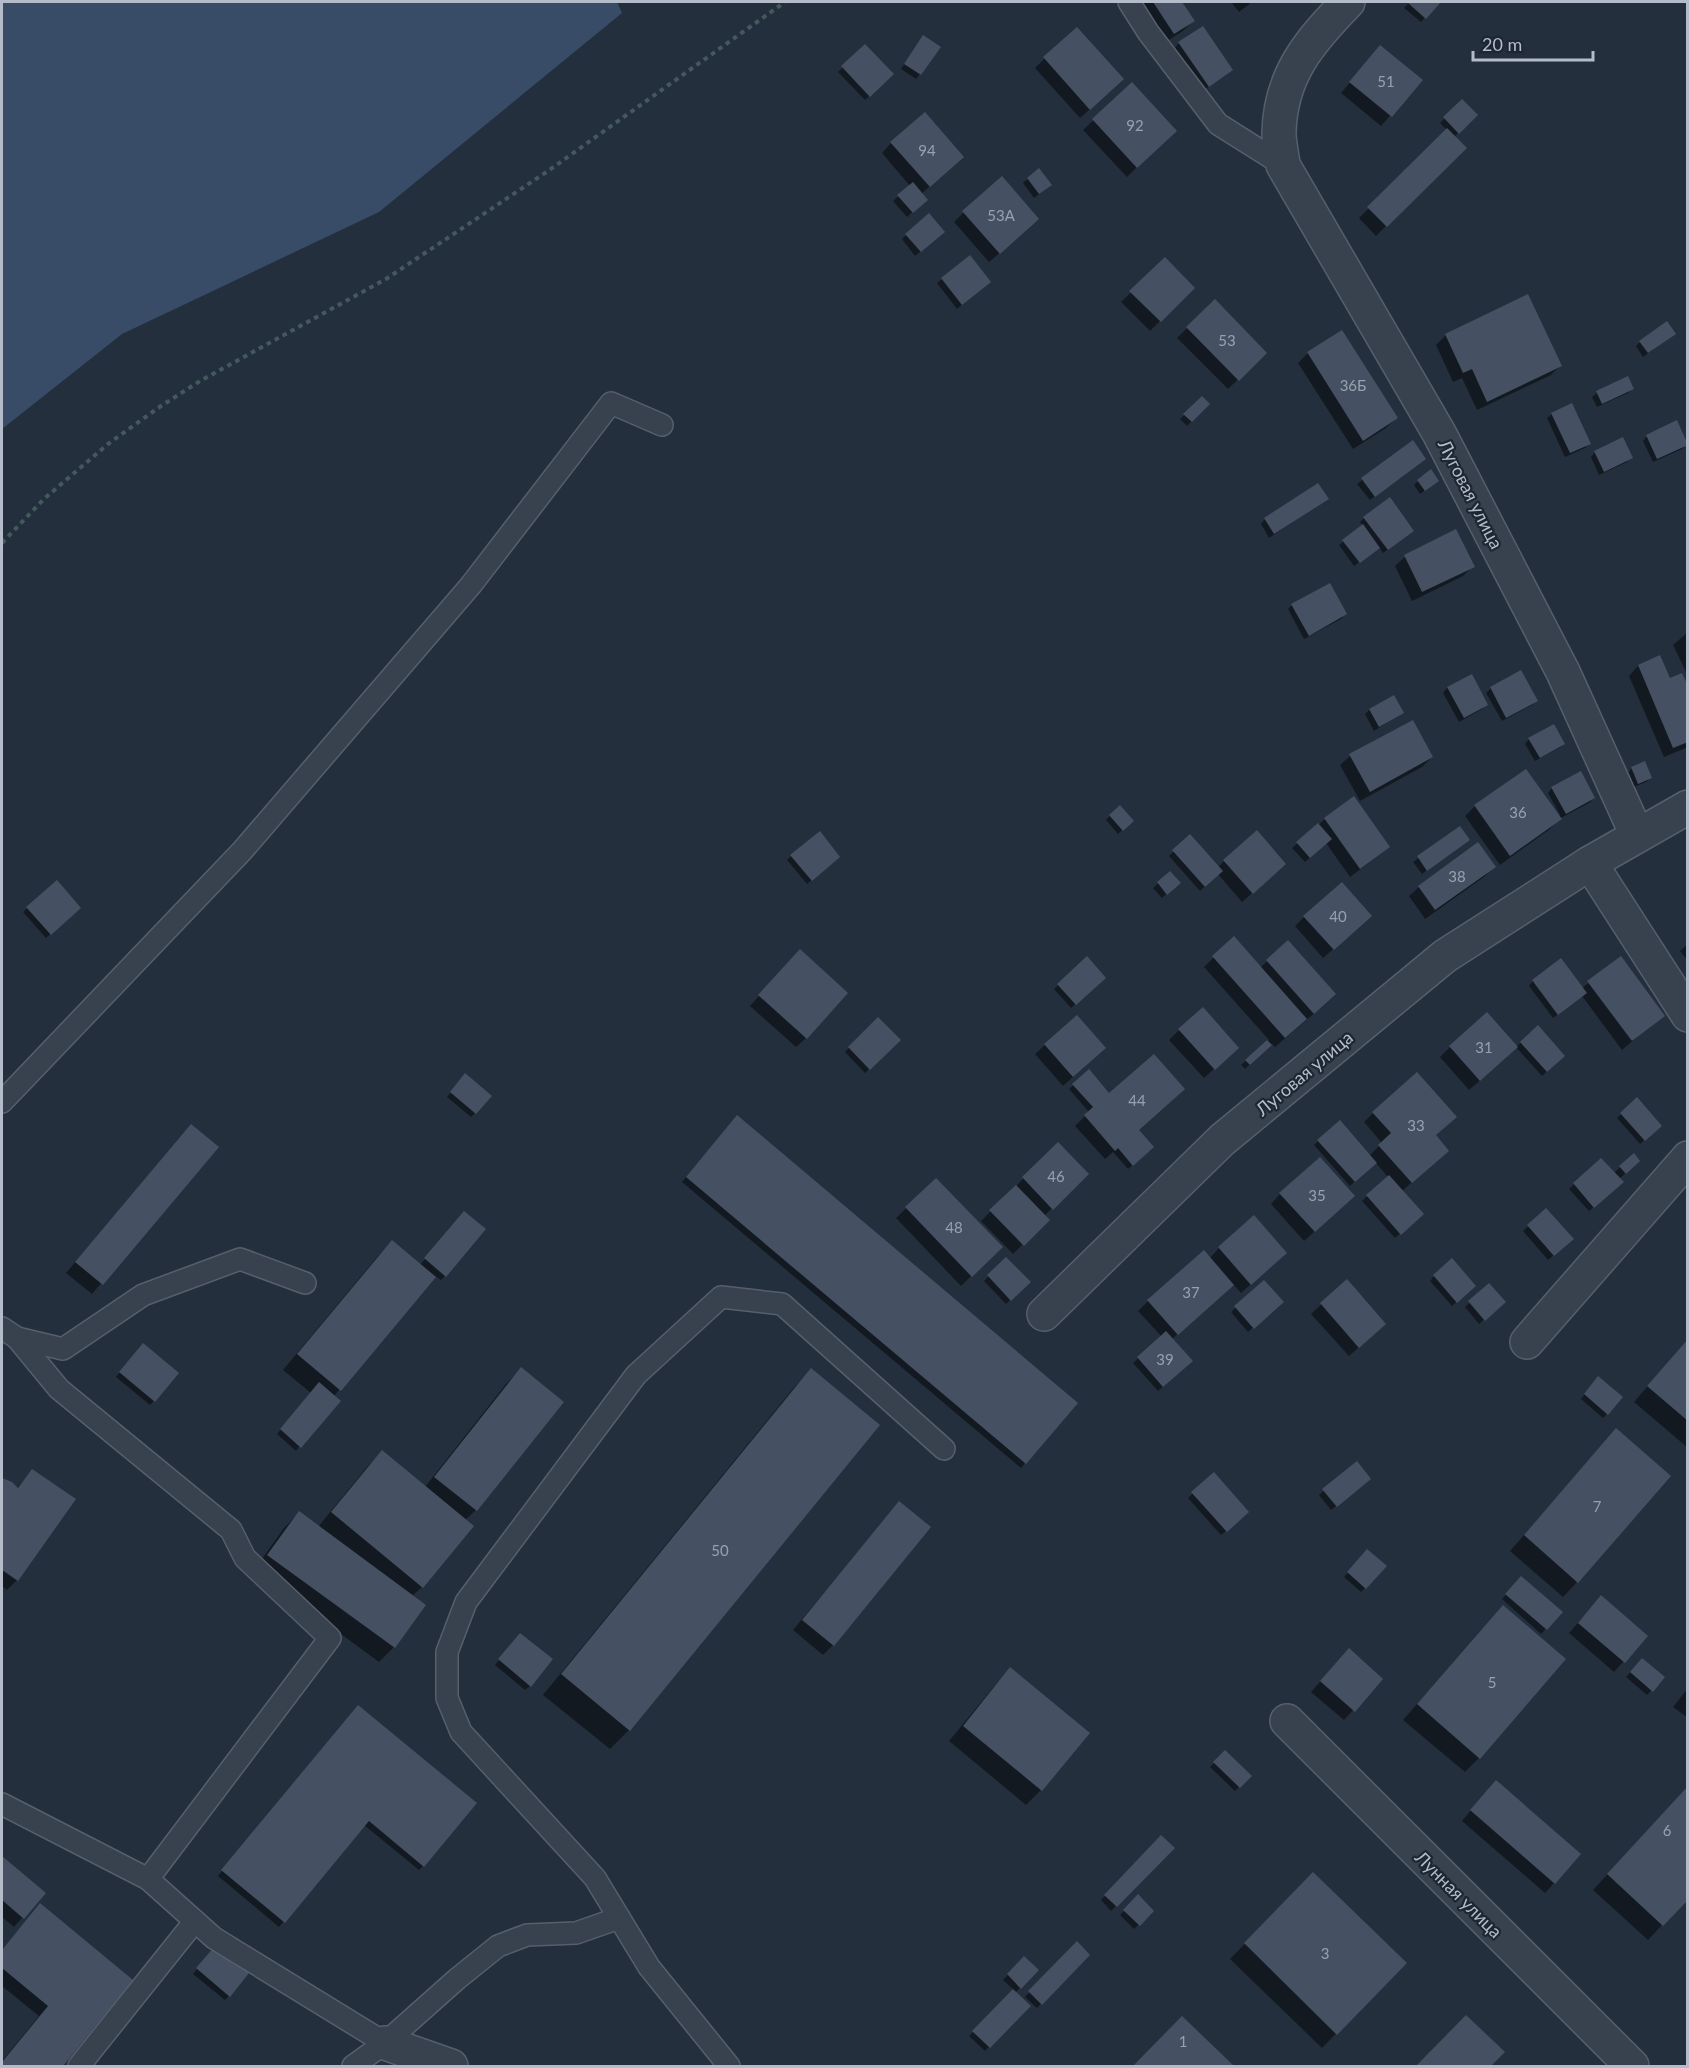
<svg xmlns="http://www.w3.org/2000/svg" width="1689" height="2068" viewBox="0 0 1689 2068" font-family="Lato,sans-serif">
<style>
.water{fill:#394c67}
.shadow{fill:#0007}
.building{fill:#455162}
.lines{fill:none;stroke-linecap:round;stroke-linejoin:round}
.lane-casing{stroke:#565f6c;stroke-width:24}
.street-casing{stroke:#565f6c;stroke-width:36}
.path{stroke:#44595c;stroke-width:4;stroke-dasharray:4.5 4.5;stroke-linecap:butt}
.lane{stroke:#38414e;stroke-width:21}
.street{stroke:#38414e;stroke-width:33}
.labels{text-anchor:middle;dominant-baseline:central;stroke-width:4.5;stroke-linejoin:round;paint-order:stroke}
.number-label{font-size:15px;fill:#98a1af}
.street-label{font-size:18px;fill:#b4bcc9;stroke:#1d2633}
</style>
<rect width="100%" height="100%" fill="#242f3e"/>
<polygon class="water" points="2,2 617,2 622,13 379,212 122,334 2,429"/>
<g class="shadow">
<polygon points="1137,2 1180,2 1193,21 1183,31 1164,43"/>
<polygon points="1231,2 1252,2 1239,12"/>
<polygon points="1410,2 1439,2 1421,22 1404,8"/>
<polygon points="919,42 920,74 916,79 901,69"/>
<polygon points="1179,43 1227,74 1204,90 1175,48"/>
<polygon points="865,46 892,74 865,100 838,72"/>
<polygon points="1380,47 1421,80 1381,126 1341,93"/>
<polygon points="1045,58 1113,89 1080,118 1035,68"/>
<polygon points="1132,84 1175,130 1127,177 1083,130"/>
<polygon points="1462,101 1476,115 1454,137 1465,148 1376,236 1359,218 1447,130 1440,123"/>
<polygon points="891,143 952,167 921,194 926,200 907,217 893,201 910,186 882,153"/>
<polygon points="1038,170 1045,189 1034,198 1023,183"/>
<polygon points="964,212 1028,229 989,262 954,222"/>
<polygon points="906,235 939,236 915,256 902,239"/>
<polygon points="969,257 984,286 957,309 937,283"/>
<polygon points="1165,259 1193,288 1150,331 1121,302"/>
<polygon points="1215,301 1265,353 1228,389 1177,338"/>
<polygon points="1446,335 1560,366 1551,375 1477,410 1462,378 1453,382 1436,345"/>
<polygon points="1669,338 1643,357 1636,346 1640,342"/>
<polygon points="1308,353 1396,418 1386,428 1353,449 1298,363"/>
<polygon points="1632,389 1628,393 1597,407 1592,397 1597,393"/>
<polygon points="1202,398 1208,404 1187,426 1180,419"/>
<polygon points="1552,414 1590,443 1585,448 1565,457 1547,418"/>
<polygon points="1647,436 1686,444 1682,449 1653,462 1643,441"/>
<polygon points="1412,442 1420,463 1370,500 1357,484"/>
<polygon points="1595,452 1631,457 1627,462 1599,475 1591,457"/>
<polygon points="1418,481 1433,485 1420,494 1414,485"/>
<polygon points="1327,499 1269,538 1261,524 1265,519"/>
<polygon points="1364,518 1408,535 1383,553 1379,547 1354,566 1339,545 1363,526 1360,522"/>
<polygon points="1405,557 1473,566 1463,576 1412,601 1395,566"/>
<polygon points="1292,605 1345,614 1341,619 1304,639 1288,609"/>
<polygon points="1688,632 1688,676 1673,645"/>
<polygon points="1638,666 1688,690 1688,747 1664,757 1629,676"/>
<polygon points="1471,676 1487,704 1482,709 1459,722 1443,693 1447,688"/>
<polygon points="1491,688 1536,700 1532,705 1502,721 1486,693"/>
<polygon points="1369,710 1402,713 1374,731 1365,714"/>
<polygon points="1529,739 1564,744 1559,748 1535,761 1525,744"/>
<polygon points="1350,756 1432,757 1422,767 1360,801 1340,765"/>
<polygon points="1632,768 1651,778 1646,782 1634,787 1628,773"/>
<polygon points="1526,771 1558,816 1560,815 1548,793 1552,788 1594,798 1589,803 1559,819 1550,829 1500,865 1465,816 1475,806"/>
<polygon points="1110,816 1132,821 1118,834 1106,820"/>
<polygon points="1325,819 1388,847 1378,856 1350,877 1326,843 1305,862 1292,848"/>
<polygon points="1459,828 1468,840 1422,874 1413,862"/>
<polygon points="1190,837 1217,868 1224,861 1275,873 1242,902 1218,874 1200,891 1169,856"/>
<polygon points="791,856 834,861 807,884 787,860"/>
<polygon points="1494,867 1484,877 1425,919 1409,896 1419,887"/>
<polygon points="1170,873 1179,883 1162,898 1153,888"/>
<polygon points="57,882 79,908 46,938 23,912"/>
<polygon points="1304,917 1360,926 1323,958 1295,926"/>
<polygon points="1688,944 1688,961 1680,951"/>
<polygon points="1214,957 1260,968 1267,961 1325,1004 1275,1047 1272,1044 1245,1069 1241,1065 1269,1040 1204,967"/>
<polygon points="1620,958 1663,1015 1622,1050 1582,996 1553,1018 1529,986 1533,981 1582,988"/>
<polygon points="1087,959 1104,978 1071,1008 1054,989"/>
<polygon points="790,961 806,1038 796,1047 750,1006"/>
<polygon points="878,1019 899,1040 865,1073 845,1052"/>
<polygon points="1538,1027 1563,1056 1542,1076 1516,1047"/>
<polygon points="1179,1030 1227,1057 1204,1078 1169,1040"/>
<polygon points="1045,1045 1094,1058 1063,1086 1035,1054"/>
<polygon points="1450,1047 1507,1057 1469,1090 1440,1057"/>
<polygon points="1089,1072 1137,1130 1148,1152 1128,1169 1113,1152 1105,1159 1075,1126 1089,1112 1069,1089"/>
<polygon points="461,1080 475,1113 471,1117 447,1097"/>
<polygon points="1637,1099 1656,1130 1640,1144 1617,1118"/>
<polygon points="1373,1113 1434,1136 1437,1160 1402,1191 1422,1214 1395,1238 1362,1201 1388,1177 1375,1162 1350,1186 1314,1145 1318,1141 1369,1156 1382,1143 1364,1122"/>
<polygon points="733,1121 1025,1463 1021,1468 682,1182"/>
<polygon points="182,1136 217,1147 92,1294 66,1273"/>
<polygon points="1058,1144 1087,1174 1044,1216 1048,1220 1013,1254 981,1221"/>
<polygon points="1633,1155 1634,1166 1619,1179 1617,1187 1589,1211 1569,1189 1601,1160 1614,1173"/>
<polygon points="936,1180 1001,1247 961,1286 896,1218"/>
<polygon points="1280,1194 1343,1206 1304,1241 1271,1204"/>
<polygon points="1546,1210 1568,1243 1548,1260 1523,1231"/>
<polygon points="460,1218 445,1276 441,1280 435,1276 333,1397 296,1451 277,1434 311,1393 283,1370 377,1257 392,1242 420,1265"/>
<polygon points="1219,1248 1276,1262 1241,1293 1233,1284 1171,1340 1186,1366 1158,1391 1133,1363 1162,1337 1138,1311 1148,1301 1209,1259"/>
<polygon points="1006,1259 1029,1282 1006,1304 984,1281"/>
<polygon points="1434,1276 1474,1285 1452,1306 1430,1281"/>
<polygon points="1346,1281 1374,1334 1349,1356 1311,1314"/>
<polygon points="1264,1282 1277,1306 1248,1332 1231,1312"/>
<polygon points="1489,1285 1504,1302 1479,1324 1465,1307"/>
<polygon points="1688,1339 1688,1448 1634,1402"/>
<polygon points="139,1349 154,1401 150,1405 116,1377"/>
<polygon points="521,1369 562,1402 476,1510 465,1520 422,1587 412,1596 394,1647 379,1662 254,1570 284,1528 299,1513 318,1527 367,1467 382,1452 425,1487 506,1384"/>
<polygon points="811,1370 629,1730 610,1749 543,1695 792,1390"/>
<polygon points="1594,1382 1607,1414 1603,1418 1581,1399"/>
<polygon points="1616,1430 1577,1582 1563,1597 1510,1551"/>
<polygon points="1357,1463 1365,1483 1331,1510 1319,1495"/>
<polygon points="32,1471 74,1500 17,1580 7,1590 2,1586 2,1480 11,1483 17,1488"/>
<polygon points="1214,1474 1243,1517 1221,1535 1188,1498"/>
<polygon points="899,1503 833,1645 823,1655 793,1630"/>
<polygon points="1363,1555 1365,1588 1361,1592 1344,1577"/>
<polygon points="1517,1582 1561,1613 1541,1634 1502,1599"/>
<polygon points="1592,1607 1646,1636 1614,1672 1569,1633"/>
<polygon points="1489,1622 1479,1758 1465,1772 1403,1720"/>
<polygon points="516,1639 530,1686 525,1690 495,1665"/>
<polygon points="1339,1660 1381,1679 1344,1720 1311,1692"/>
<polygon points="1638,1664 1652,1690 1647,1695 1626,1677"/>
<polygon points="1011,1669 1041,1790 1026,1805 949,1741 996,1684"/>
<polygon points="1688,1688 1688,1718 1673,1707"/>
<polygon points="354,1711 423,1866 419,1870 364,1825 279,1927 218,1876"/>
<polygon points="1225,1752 1250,1776 1235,1791 1210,1767"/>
<polygon points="1688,1787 1662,1925 1648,1940 1593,1890"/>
<polygon points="1486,1792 1554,1883 1545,1893 1462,1821"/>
<polygon points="1161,1837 1172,1848 1111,1911 1101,1900"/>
<polygon points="2,1858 44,1893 14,1927 2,1917"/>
<polygon points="1313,1874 1404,1963 1322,2048 1230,1959"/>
<polygon points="1138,1897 1152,1911 1134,1929 1120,1915"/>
<polygon points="40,1905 131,1980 61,2066 2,2066 2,2061 39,2016 2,1986 2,1950"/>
<polygon points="1077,1944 1088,1955 1037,2008 1025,1997"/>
<polygon points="211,1952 229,1996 225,2000 193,1974"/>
<polygon points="1024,1958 1037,1970 1015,1993 1029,2006 985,2051 969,2036 1014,1990 1003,1980"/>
<polygon points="1466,2017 1503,2052 1489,2066 1418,2066"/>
<polygon points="1182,2018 1232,2066 1135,2066"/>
</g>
<g class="building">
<polygon points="1153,2 1182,2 1195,21 1174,34"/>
<polygon points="1409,2 1441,2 1426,19 1408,3"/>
<polygon points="1203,26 1233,70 1209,87 1178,42"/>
<polygon points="1077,27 1124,79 1090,110 1043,57"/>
<polygon points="923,35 941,47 921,75 904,64"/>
<polygon points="865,44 894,74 870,97 841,66"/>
<polygon points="1380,45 1423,80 1392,117 1349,82"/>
<polygon points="1132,82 1177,131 1137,168 1092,119"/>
<polygon points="1462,99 1478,115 1459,134 1443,117"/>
<polygon points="925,112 964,157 930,187 890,142"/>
<polygon points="1447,128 1467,148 1387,227 1367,207"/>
<polygon points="1039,168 1052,185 1039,194 1027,178"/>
<polygon points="1002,176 1039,219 1000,254 962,211"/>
<polygon points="913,182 928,200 913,213 897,195"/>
<polygon points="929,213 945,232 921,252 905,234"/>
<polygon points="970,255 991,282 962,305 941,278"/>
<polygon points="1165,257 1195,288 1161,322 1129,291"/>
<polygon points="1528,294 1562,366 1487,402 1472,369 1463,373 1445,334"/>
<polygon points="1215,299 1267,353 1239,381 1186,327"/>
<polygon points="1667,321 1676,334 1648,353 1639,341"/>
<polygon points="1342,330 1398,418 1363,441 1307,352"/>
<polygon points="1628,376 1634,389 1602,404 1596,391"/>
<polygon points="1202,396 1210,404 1192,422 1183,414"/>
<polygon points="1572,403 1591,444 1570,453 1551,413"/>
<polygon points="1677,420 1688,445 1657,459 1646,435"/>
<polygon points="1623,437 1633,458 1604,472 1594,451"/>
<polygon points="1413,440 1426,459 1375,497 1361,478"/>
<polygon points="1431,469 1439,481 1425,491 1417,480"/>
<polygon points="1318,483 1329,499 1274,534 1264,518"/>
<polygon points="1390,497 1414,531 1388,550 1363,517"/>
<polygon points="1363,524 1380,548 1360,563 1342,540"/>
<polygon points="1456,529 1475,567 1422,592 1404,555"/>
<polygon points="1330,583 1347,614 1309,636 1291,604"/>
<polygon points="1660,655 1670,678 1682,673 1688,686 1688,742 1673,748 1638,665"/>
<polygon points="1521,670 1538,701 1506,718 1490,687"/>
<polygon points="1472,674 1488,705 1464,718 1447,687"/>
<polygon points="1394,695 1404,713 1379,727 1369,709"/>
<polygon points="1413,720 1433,757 1370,792 1349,754"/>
<polygon points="1554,724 1565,744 1540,758 1528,738"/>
<polygon points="1645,761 1652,778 1638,784 1631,767"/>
<polygon points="1526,769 1562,819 1510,856 1474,805"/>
<polygon points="1581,771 1595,798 1566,814 1551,787"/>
<polygon points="1354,796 1390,847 1360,869 1324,818"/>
<polygon points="1120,805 1134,821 1123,831 1109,815"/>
<polygon points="1318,823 1332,839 1310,858 1296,842"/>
<polygon points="1460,826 1470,840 1427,871 1417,856"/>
<polygon points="1257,830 1286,864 1253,894 1223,860"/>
<polygon points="820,831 840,857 812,881 790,855"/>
<polygon points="1190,834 1223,871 1205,887 1172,850"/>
<polygon points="1478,842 1496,867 1435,910 1418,886"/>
<polygon points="1170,871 1181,883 1167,895 1157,882"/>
<polygon points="57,880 81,908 51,935 26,907"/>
<polygon points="1342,882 1372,916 1334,950 1303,916"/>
<polygon points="1234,936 1307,1019 1285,1038 1212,956"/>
<polygon points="1288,940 1336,994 1314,1014 1266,960"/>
<polygon points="800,949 848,993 807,1039 758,995"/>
<polygon points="1087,956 1106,978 1076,1005 1057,984"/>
<polygon points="1621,956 1665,1016 1632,1041 1587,981"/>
<polygon points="1561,958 1587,993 1558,1015 1532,980"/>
<polygon points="1203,1007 1239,1048 1215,1070 1178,1029"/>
<polygon points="1487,1012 1518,1047 1480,1081 1449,1046"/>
<polygon points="1077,1015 1106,1048 1073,1077 1044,1044"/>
<polygon points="878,1017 901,1040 870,1070 848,1047"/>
<polygon points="1538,1025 1565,1056 1547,1072 1520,1042"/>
<polygon points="1267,1040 1272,1045 1250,1065 1245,1060"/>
<polygon points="1154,1054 1185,1089 1139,1130 1154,1147 1133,1166 1118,1148 1115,1151 1084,1115 1093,1107 1072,1084 1089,1069 1109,1093"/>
<polygon points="1417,1072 1457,1117 1436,1135 1449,1151 1412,1183 1378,1145 1391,1133 1372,1112"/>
<polygon points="465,1073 492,1096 476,1114 450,1092"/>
<polygon points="1637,1097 1662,1126 1645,1141 1620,1113"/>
<polygon points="737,1115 1078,1403 1026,1464 686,1177"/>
<polygon points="1340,1120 1377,1163 1355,1182 1317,1140"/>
<polygon points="191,1124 219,1147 103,1285 75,1262"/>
<polygon points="1058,1142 1089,1174 1053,1210 1022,1177"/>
<polygon points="1634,1153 1640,1161 1626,1174 1619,1166"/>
<polygon points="1320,1157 1355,1196 1315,1232 1279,1193"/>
<polygon points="1601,1158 1624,1182 1594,1208 1573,1183"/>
<polygon points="1389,1175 1424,1214 1401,1235 1366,1195"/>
<polygon points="936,1178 1003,1247 972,1277 905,1207"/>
<polygon points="1016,1185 1050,1220 1024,1246 989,1210"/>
<polygon points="1546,1208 1574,1239 1554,1256 1527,1225"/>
<polygon points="464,1211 486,1229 446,1277 424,1258"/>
<polygon points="1254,1215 1287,1253 1251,1285 1218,1247"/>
<polygon points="392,1240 436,1277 341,1391 297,1354"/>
<polygon points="1204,1250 1234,1285 1178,1335 1147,1300"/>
<polygon points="1006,1257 1031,1282 1011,1301 987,1275"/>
<polygon points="1452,1258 1476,1286 1457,1303 1433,1275"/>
<polygon points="1347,1279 1386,1324 1359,1348 1320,1303"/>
<polygon points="1264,1280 1284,1302 1254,1329 1234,1306"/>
<polygon points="1489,1283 1506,1302 1485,1321 1468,1301"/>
<polygon points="1166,1331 1193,1361 1163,1387 1137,1357"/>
<polygon points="1688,1339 1688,1421 1647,1386"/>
<polygon points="143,1343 179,1373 155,1402 119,1372"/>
<polygon points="521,1367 564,1402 477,1511 434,1477"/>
<polygon points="811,1368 880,1425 630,1731 561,1674"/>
<polygon points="1598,1376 1623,1397 1608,1415 1584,1394"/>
<polygon points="319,1382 341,1401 301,1448 280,1429"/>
<polygon points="1616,1428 1671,1476 1578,1583 1524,1535"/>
<polygon points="382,1450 474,1526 423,1588 331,1512"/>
<polygon points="1357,1461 1371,1479 1337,1507 1322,1489"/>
<polygon points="32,1469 76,1499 18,1581 2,1570 2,1478 12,1482 18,1488"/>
<polygon points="1214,1472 1249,1512 1227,1532 1191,1492"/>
<polygon points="899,1501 931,1527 834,1646 802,1620"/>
<polygon points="299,1511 426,1605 395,1648 267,1555"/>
<polygon points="1367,1549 1387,1566 1366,1589 1347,1572"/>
<polygon points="1521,1576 1563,1612 1547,1630 1505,1594"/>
<polygon points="1601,1595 1648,1636 1625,1663 1578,1623"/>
<polygon points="1503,1605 1566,1659 1480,1759 1417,1704"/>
<polygon points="520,1633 553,1659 531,1687 498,1659"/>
<polygon points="1349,1648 1383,1679 1355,1712 1320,1681"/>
<polygon points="1642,1658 1665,1677 1653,1692 1630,1672"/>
<polygon points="1010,1667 1090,1733 1042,1791 963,1726"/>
<polygon points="358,1705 477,1803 424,1867 369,1821 285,1923 221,1870"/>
<polygon points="1225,1750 1252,1776 1240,1788 1213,1762"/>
<polygon points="1496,1780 1581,1854 1555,1884 1470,1810"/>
<polygon points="1688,1786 1688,1900 1663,1926 1607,1874"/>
<polygon points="1161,1835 1175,1848 1117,1907 1104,1895"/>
<polygon points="2,1856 46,1893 24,1919 2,1900"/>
<polygon points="1313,1872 1407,1963 1337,2035 1244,1943"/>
<polygon points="1138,1894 1154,1911 1140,1926 1123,1910"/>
<polygon points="40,1903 133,1980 63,2066 2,2066 2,2062 48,2006 2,1968 2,1950"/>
<polygon points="1077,1941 1090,1955 1042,2005 1028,1991"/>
<polygon points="215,1946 249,1973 230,1997 196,1968"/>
<polygon points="1024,1956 1039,1970 1021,1989 1007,1974"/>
<polygon points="1013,1989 1031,2006 990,2048 972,2031"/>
<polygon points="1466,2015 1505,2052 1491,2066 1416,2066"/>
<polygon points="1182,2016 1234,2066 1133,2066"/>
</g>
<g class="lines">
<g class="lane-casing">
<g id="lane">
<polyline points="1129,2 1148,32 1218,124 1283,165"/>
<polyline points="2,1102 242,851 471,585 611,403 662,425"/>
<polyline points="2,1328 17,1338 63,1349 143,1295 240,1259 305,1283"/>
<polyline points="17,1338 59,1389 231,1530 245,1558 330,1638 148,1879 214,1938 385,2043"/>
<polyline points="2,1804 148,1879"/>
<polyline points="79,2066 195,1921"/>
<polyline points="353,2066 385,2043 457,1979 498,1946 527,1935 576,1933 619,1918"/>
<polyline points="729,2066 649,1967 595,1878 461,1732 447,1698 447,1652 466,1602 636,1375 721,1297 782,1304 944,1449"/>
</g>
</g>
<g class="street-casing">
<g id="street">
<path d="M1348 2C1310 41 1280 75 1279 133 1279 143 1282 154 1283 165L1439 433 1563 672 1637 835"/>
<polyline points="1590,863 1688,1015"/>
<polyline points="1044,1314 1222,1140 1445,956 1590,863 1688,807"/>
<polyline points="1527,1342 1688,1158"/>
<polyline points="1287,1721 1632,2066"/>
<polyline points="385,2043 451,2066"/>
</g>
</g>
<polyline class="path" points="2,543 45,498 108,444 161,406 200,381 386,279 548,171 785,2"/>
<use href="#lane" class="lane"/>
<use href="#street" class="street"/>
</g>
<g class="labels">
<g class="number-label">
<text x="1386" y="81">51</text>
<text x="1135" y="125">92</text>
<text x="927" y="150">94</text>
<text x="1001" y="215">53А</text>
<text x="1227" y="340">53</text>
<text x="1353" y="385">36Б</text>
<text x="1518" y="812">36</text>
<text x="1457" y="876">38</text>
<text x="1338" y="916">40</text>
<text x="1484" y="1047">31</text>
<text x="1137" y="1100">44</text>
<text x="1416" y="1125">33</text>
<text x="1056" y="1176">46</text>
<text x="1317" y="1195">35</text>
<text x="954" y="1227">48</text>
<text x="1191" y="1292">37</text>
<text x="1165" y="1359">39</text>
<text x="1597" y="1506">7</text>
<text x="720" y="1550">50</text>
<text x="1492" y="1682">5</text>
<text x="1667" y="1830">6</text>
<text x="1325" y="1953">3</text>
<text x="1183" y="2041">1</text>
</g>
<g class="street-label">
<text transform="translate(1471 494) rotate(63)">Луговая улица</text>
<text transform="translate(1304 1073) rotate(-40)">Луговая улица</text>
<text transform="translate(1459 1894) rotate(45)">Лунная улица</text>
</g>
</g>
<rect width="1689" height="2068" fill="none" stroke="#b4bcc9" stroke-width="6"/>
<path d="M1473 51v9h120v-9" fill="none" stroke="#b4bcc9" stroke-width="3"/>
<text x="1482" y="51" font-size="18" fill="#b4bcc9" stroke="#1d2633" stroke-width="4.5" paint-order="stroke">20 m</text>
</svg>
